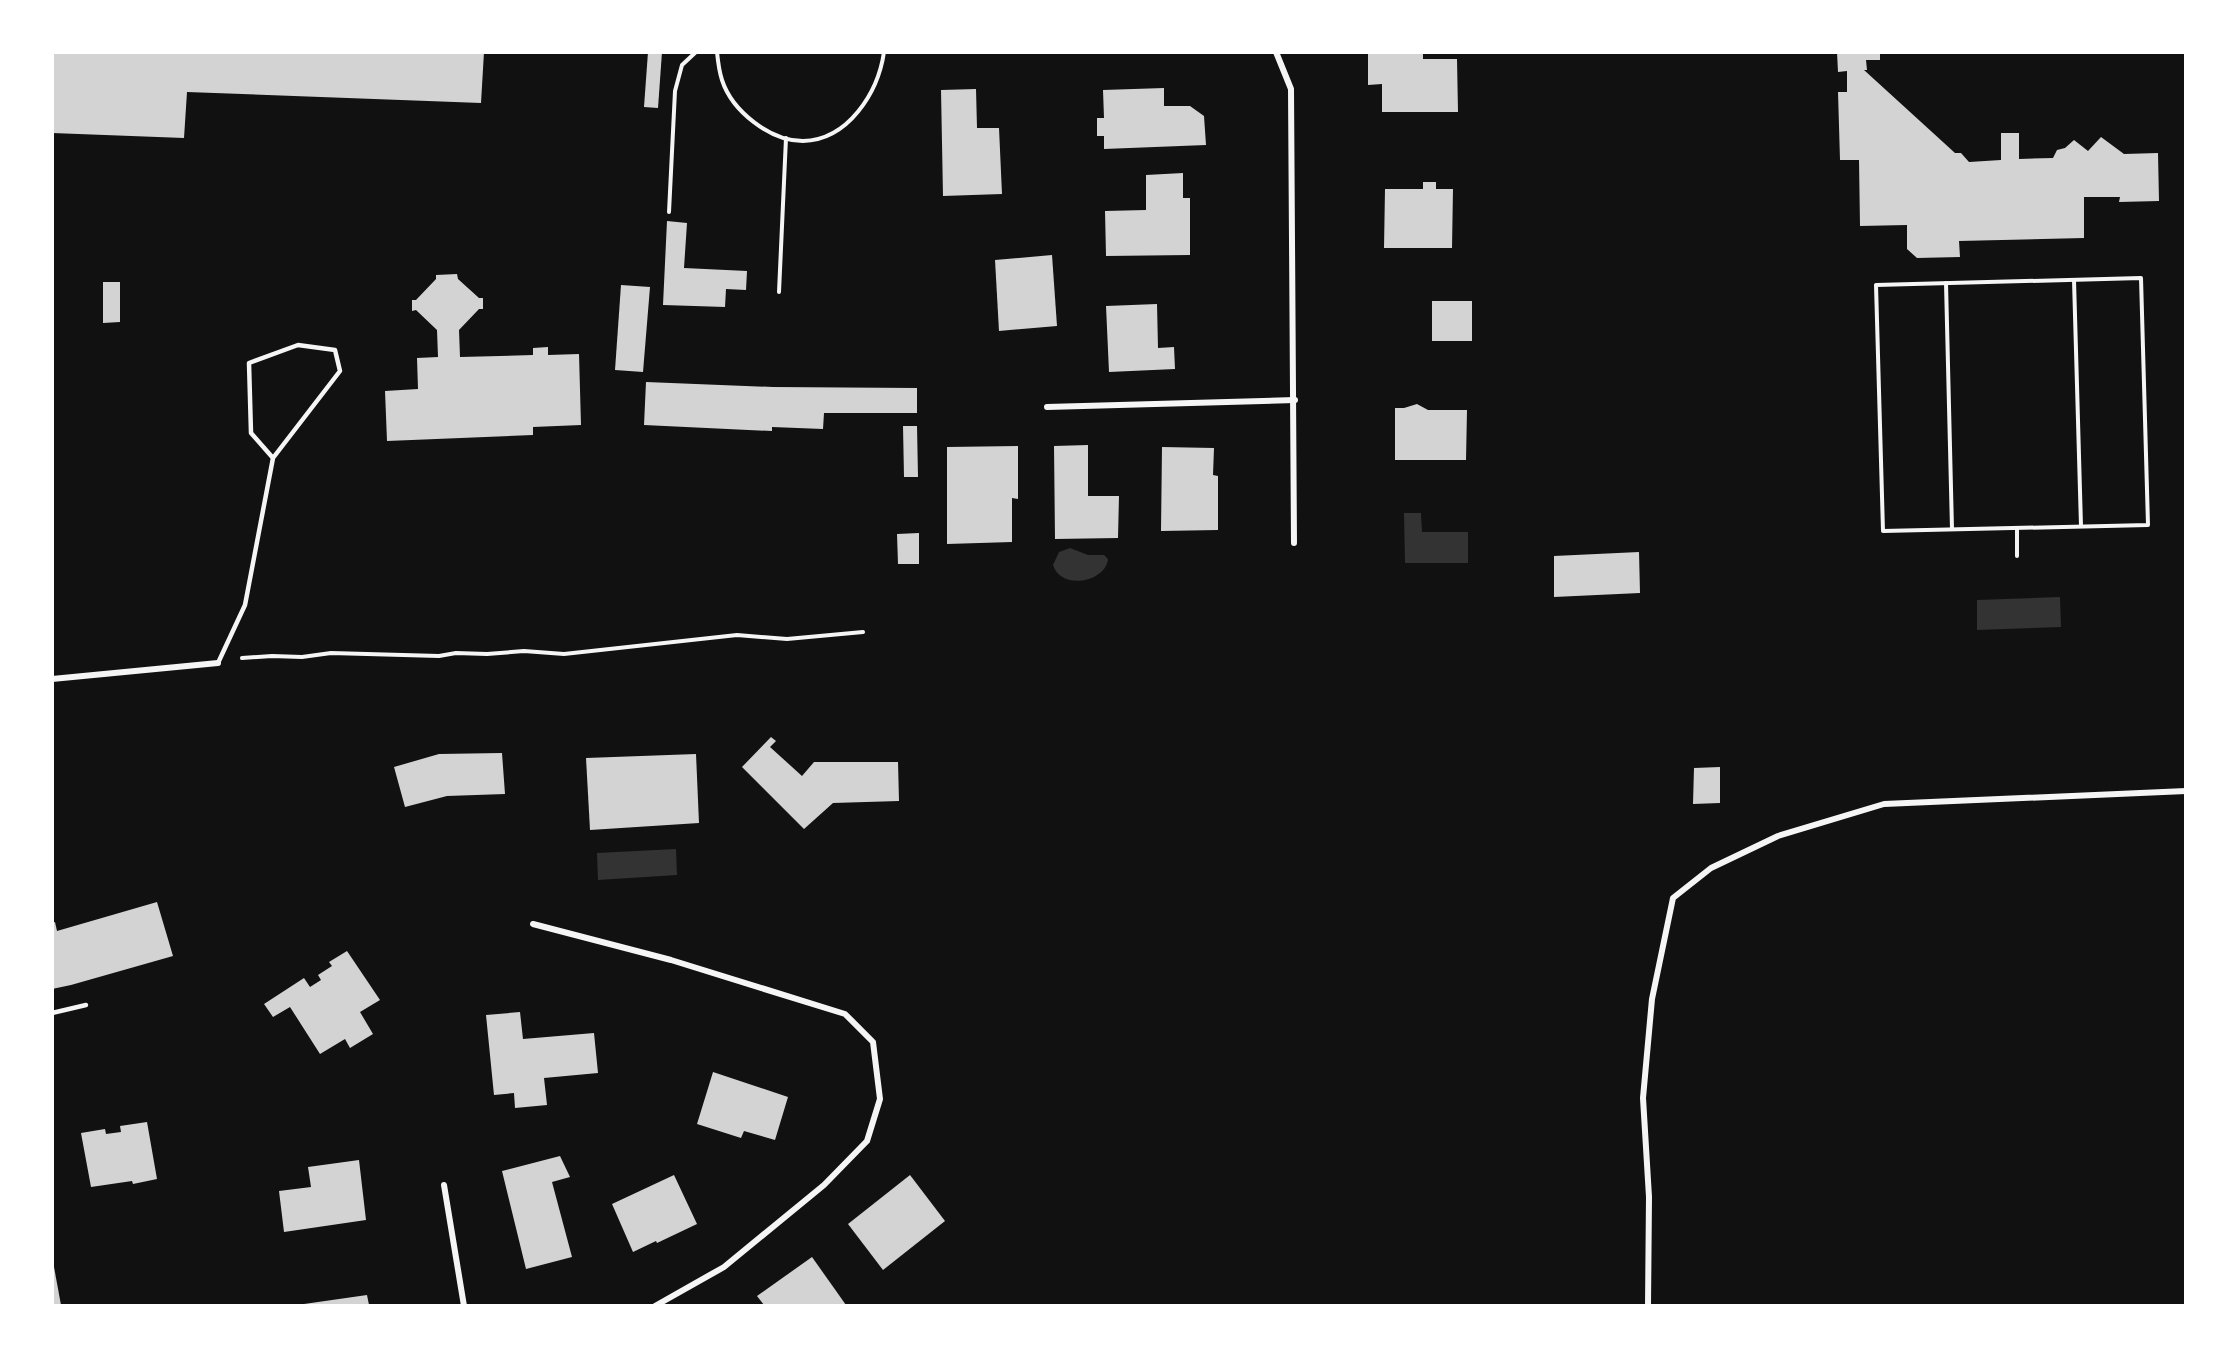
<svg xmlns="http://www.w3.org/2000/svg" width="2238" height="1358" viewBox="0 0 2238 1358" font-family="'DejaVu Sans',sans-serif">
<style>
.water{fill:#333}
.building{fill:#d3d3d3}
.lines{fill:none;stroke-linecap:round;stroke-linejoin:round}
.path{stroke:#f5f5f5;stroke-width:4}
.service{stroke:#f5f5f5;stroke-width:4.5}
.minor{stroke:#f5f5f5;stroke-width:6}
</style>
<rect width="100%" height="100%" fill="#111"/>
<g class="water">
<polygon points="1404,513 1421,513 1422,532 1468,532 1468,563 1405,563"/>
<path d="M1070 548 1088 555H1104L1108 559C1106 582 1061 591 1053 565L1059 552Z"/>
<polygon points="2060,597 2061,627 1977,630 1977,600"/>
<polygon points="676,849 677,875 598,880 597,853"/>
</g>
<g class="building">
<polygon points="52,52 484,52 481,103 187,92 184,138 52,133"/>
<polygon points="648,52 662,52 658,108 644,107"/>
<polygon points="1368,52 1423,52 1423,59 1457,59 1458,112 1382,112 1382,84 1368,85"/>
<polygon points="1837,52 1880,52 1880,60 1866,60 1867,70 1864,70 1955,153 1961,153 1969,162 2001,160 2001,133 2019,133 2019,159 2053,158 2057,150 2065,148 2074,140 2088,151 2101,137 2124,154 2158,153 2159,201 2119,202 2120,197 2084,197 2084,238 1959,241 1960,257 1917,258 1907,249 1907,225 1860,226 1859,160 1840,160 1838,92 1847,92 1847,71 1838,72"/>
<polygon points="1164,88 1164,106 1190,106 1204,116 1206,145 1104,149 1104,136 1097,136 1097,118 1104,118 1103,90"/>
<polygon points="976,89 977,128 999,128 1002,194 943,196 941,90"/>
<polygon points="1183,173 1183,198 1190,198 1190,255 1106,256 1105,211 1146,210 1146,175"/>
<polygon points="1423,182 1436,182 1436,189 1453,189 1452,248 1384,248 1385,189 1423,189"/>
<polygon points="667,221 687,223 684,268 747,271 746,290 726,289 725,307 663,305"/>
<polygon points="1052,255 1057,326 999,331 995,260"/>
<polygon points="457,274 458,279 479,298 483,298 483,309 479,309 459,330 460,357 533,355 533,348 548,347 548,355 579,354 581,425 533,427 533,435 387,441 385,391 418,389 417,358 438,357 437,330 416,310 412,311 412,300 416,300 436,279 436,275"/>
<polygon points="103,282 120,282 120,322 103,323"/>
<polygon points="621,285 650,287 643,372 615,370"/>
<rect x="1432" y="301" width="40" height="40"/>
<polygon points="1157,304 1158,348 1174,347 1175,369 1109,372 1106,306"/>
<polygon points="646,382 773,387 917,388 917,413 824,413 823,429 772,427 772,431 644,425"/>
<polygon points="1417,404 1428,410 1467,410 1466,460 1395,460 1395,408 1404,408"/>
<polygon points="903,426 917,426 918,477 904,477"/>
<polygon points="1088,445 1088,496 1119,496 1118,538 1055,539 1054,446"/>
<polygon points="1018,446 1018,499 1012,498 1012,542 947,544 947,447"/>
<polygon points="1162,447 1214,448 1213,475 1218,476 1218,530 1161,531"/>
<polygon points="919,533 919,564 898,564 897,534"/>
<polygon points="1639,552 1640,593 1554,597 1554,556"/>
<polygon points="771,737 776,741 770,747 802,776 814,762 898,762 899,801 833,803 804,829 742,767"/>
<polygon points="502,753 505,794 447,796 405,807 394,767 439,754"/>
<polygon points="696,754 699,823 590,830 586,758"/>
<polygon points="1720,767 1720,803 1693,804 1694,768"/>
<polygon points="157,902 173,956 71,985 52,989 52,923 55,922 57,931"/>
<polygon points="347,951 380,1000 360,1012 373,1034 350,1048 345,1039 320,1054 290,1007 273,1017 264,1004 304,978 310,987 321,980 318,975 332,966 329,962"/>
<polygon points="520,1012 523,1039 594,1033 598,1073 544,1078 547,1105 515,1108 514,1093 494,1095 486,1015"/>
<polygon points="713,1072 788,1097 775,1140 744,1131 741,1138 697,1124"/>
<polygon points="147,1122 157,1179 133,1184 132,1181 91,1187 81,1133 105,1129 106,1134 121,1132 120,1126"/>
<polygon points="560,1156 570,1177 552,1182 572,1257 526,1269 502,1171"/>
<polygon points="359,1160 366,1220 284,1232 279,1191 311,1187 308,1167"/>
<polygon points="674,1175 697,1224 657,1243 656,1241 633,1252 612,1204"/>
<polygon points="910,1175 945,1221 883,1270 848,1224"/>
<polygon points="812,1257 846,1305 764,1305 757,1296"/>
<polygon points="52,1267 54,1267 61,1305 52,1305"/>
<polygon points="367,1295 369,1305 304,1305 304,1304"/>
</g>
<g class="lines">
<g class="path">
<path d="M717 52C718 62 719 71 722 80 732 111 770 141 803 141 848 140 878 93 884 52"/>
<polyline points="669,212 675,91 682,65 696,52"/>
<polygon points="2141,278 2148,525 1883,531 1876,285"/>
<polyline points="2074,280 2081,526"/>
<polyline points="1946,283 1952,529"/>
<polyline points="779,292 786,138"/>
<polyline points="2017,528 2017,556"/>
<polyline points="242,658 272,656 302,657 331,653 439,656 456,653 487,654 524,651 564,654 737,635 787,639 863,632"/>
</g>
<g class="service">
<polyline points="218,663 245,605 273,458 340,371 335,350 298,345 249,363 251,433 273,458"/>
<polyline points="52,1013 86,1005"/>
</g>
<g class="minor">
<polyline points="1276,52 1291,89 1294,543"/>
<polyline points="1047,407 1295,400"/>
<polyline points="52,679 218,663"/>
<polyline points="533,924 671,960 845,1014 873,1042 880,1099 867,1141 824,1185 724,1267 655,1306"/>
<polyline points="444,1185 464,1306"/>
<polyline points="1648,1306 1649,1197 1643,1098 1652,999 1673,898 1711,868 1778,836 1884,804 2186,791"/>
</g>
</g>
<rect width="2238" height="1358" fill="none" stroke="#ffffff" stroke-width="108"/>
</svg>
